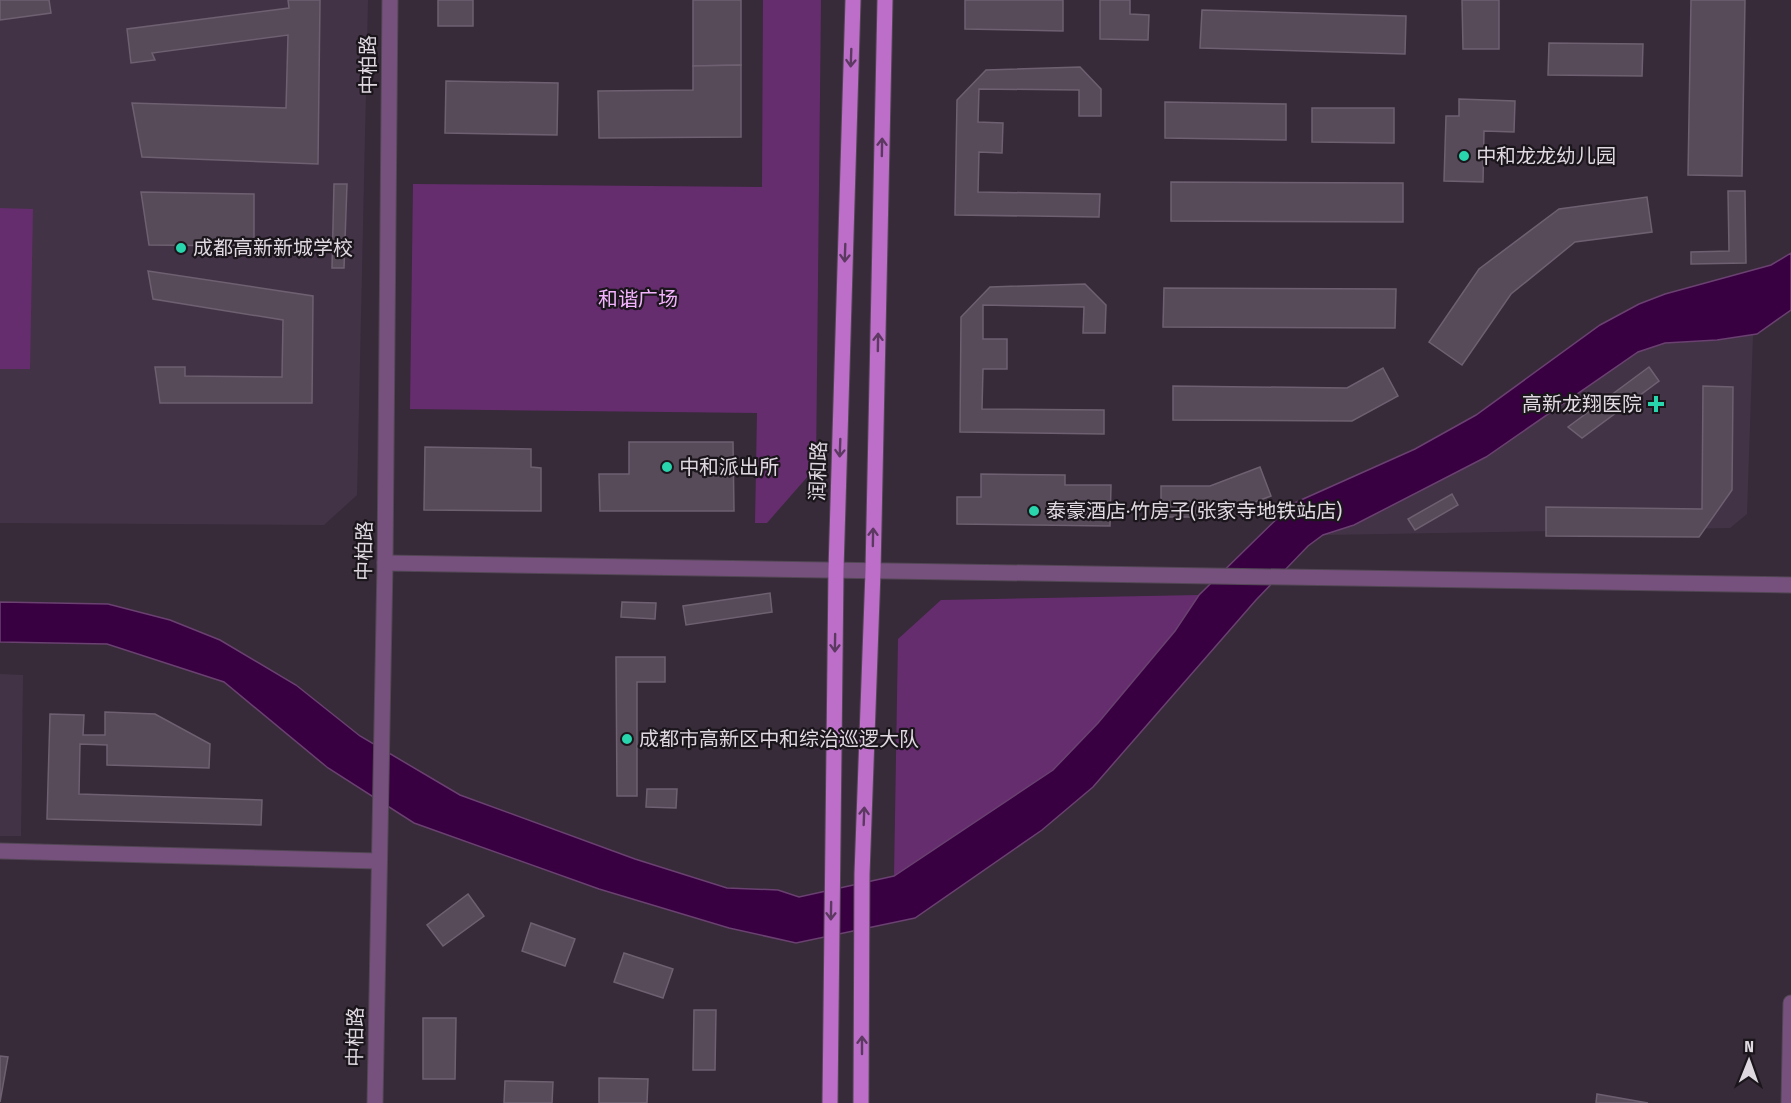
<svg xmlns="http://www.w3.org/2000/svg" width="1791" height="1103" viewBox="0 0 1791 1103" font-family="'Fira Sans Condensed','Noto Sans SC',sans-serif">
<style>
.built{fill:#433346}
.green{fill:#652d6e}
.water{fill:#380041;stroke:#6a4171;stroke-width:1.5}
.building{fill:#574a59;stroke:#6e6070;stroke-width:1.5}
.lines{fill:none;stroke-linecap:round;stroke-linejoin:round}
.minor-casing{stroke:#524754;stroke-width:17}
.major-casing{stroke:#524754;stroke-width:17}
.minor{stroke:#77517d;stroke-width:15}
.major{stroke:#bd6ec9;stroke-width:15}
.oneway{stroke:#5c3961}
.poi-dot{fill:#28d5ad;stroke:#1b151c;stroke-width:2}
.labels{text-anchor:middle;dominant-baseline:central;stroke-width:4.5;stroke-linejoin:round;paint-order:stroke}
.street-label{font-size:20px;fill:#dfd8e1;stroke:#1b151c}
.poi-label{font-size:20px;fill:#dfd8e1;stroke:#1b151c;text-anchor:start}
.park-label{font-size:20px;fill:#f3b3fd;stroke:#1b151c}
</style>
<rect width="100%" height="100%" fill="#372b39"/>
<g class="built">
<polygon points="0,0 368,0 357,495 324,525 0,523"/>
<polygon points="1753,335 1747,514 1730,528 1323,535 1338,530 1486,457 1638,352 1665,343 1717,340"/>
<polygon points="0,674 23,675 21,836 0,836"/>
</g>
<g class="green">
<polygon points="763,0 821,0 816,467 767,523 755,523 757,413 410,409 413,184 762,187"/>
<polygon points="0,208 33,209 30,369 0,369"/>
<polygon points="1199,595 1175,631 1098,723 1053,770 894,876 898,639 941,600"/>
</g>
<polygon class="water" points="1791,253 1791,310 1757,334 1717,340 1665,343 1638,352 1486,457 1354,525 1323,535 1308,546 1256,600 1093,787 1042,830 915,918 796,943 729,928 599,889 414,823 328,768 224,682 107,644 0,642 0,602 108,604 170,620 220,640 296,685 360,736 460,795 635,859 727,888 778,890 799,897 894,876 1053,770 1098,723 1175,631 1199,595 1292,504 1415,449 1476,415 1600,325 1639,304 1665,294 1771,265"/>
<g class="building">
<polygon points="0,0 49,0 51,13 0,20"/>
<polygon points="288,0 320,0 318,164 142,157 132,103 286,108 288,35 152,53 155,60 131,63 127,29 289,8"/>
<rect x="438" y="0" width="35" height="26"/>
<polygon points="693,0 741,0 741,65 693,66"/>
<polygon points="965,0 1063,0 1063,31 965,29"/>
<polygon points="1100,0 1130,0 1130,14 1149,15 1148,40 1100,39"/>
<polygon points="1462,0 1499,0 1499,49 1463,49"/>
<polygon points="1691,0 1745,0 1742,176 1688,175"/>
<polygon points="1202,10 1406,16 1405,54 1200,48"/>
<polygon points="1549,43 1643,44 1642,76 1548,75"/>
<polygon points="741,65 741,137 599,138 598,91 693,90 693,66"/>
<polygon points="1080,67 1101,89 1101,116 1079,116 1079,90 979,89 978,122 1003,123 1002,153 979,152 978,192 1100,194 1099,217 955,215 957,100 986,70"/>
<polygon points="446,81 558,83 557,135 445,133"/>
<polygon points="1459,99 1515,101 1514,132 1484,131 1483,182 1444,181 1446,116 1459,116"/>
<polygon points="1165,102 1286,104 1286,140 1165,138"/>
<polygon points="1312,108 1394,108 1394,143 1312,142"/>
<polygon points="1171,182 1403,183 1403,222 1171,221"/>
<polygon points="334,184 347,184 344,268 332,268"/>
<polygon points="1728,191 1745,191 1746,263 1691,264 1691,252 1729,251"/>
<polygon points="141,192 254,194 254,246 149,245"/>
<polygon points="1647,197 1652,232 1575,242 1511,294 1462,365 1429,342 1479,269 1559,209"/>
<polygon points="148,271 313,296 312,403 160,403 155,367 185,367 185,376 282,377 283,320 153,299"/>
<polygon points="1085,284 1106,305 1105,333 1083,333 1084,307 983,305 983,339 1007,339 1007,369 983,369 982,409 1104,410 1104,434 960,432 961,317 990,287"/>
<polygon points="1164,288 1396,289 1395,328 1163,327"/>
<polygon points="1649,367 1659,381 1582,438 1568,427"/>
<polygon points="1383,368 1398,396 1352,421 1173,420 1173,386 1347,388"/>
<polygon points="1703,386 1733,387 1732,490 1699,537 1546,536 1546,507 1702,509"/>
<polygon points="629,442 733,442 734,511 600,511 599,474 629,474"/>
<polygon points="425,447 531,449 531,467 541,468 541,511 424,510"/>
<polygon points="1260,467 1271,496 1215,517 1161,517 1161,486 1210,486"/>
<polygon points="981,474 1065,475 1065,485 1111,485 1110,526 957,524 957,497 981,497"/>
<polygon points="1452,494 1458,505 1415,530 1408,519"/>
<polygon points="770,593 772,612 686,625 683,606"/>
<polygon points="622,602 656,603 655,619 621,617"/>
<polygon points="616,657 665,657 665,682 637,682 637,796 617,796"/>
<polygon points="105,712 155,714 210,744 209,768 107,765 107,745 80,744 79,794 262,800 261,825 47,819 50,714 84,715 83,735 105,735"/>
<polygon points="647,789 677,789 676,808 646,807"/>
<polygon points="468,894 484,916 443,946 427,925"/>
<polygon points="531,923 575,939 565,966 522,951"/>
<polygon points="624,953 673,969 663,998 614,982"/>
<polygon points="694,1010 716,1010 715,1070 693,1070"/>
<polygon points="423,1018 456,1018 455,1079 423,1079"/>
<polygon points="0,1056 8,1057 0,1102"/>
<polygon points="599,1078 648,1079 647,1103 599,1103"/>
<polygon points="505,1081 553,1082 552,1103 504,1103"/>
<polygon points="1597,1094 1648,1103 1596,1103"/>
</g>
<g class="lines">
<g class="minor-casing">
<g id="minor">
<polyline points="385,563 1791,585"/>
<polyline points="0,851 378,861"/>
<polyline points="375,1103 385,563 390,0"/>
<polyline points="1789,1103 1791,1003"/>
</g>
</g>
<g class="major-casing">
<g id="major">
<polyline points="830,1103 836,570 853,0"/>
<polyline points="861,1103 862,874 873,571 885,0"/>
</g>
</g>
<use href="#minor" class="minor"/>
<use href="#major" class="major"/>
</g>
<defs><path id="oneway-shaft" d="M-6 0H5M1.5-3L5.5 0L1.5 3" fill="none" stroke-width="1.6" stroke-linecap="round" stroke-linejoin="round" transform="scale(1.5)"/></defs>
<g class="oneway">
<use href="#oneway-shaft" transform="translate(851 58) rotate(92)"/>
<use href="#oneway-shaft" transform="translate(882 147) rotate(-89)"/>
<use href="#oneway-shaft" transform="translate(845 253) rotate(92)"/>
<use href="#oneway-shaft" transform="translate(878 342) rotate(-89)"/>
<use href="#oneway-shaft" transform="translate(840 448) rotate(92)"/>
<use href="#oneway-shaft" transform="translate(873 537) rotate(-89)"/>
<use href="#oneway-shaft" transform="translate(835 643) rotate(91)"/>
<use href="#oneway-shaft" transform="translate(864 816) rotate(-88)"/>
<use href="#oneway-shaft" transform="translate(831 911) rotate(91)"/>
<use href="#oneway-shaft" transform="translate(862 1045) rotate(-90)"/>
</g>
<g class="poi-dot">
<circle cx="1464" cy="156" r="6"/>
<circle cx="181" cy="248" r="6"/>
<path d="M1653 395h6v6h6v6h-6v6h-6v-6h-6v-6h6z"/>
<circle cx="667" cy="467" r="6"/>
<circle cx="1034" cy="511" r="6"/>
<circle cx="627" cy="739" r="6"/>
</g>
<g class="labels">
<g class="street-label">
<text transform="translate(368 65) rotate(-90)">中柏路</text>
<text transform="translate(818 471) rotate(-88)">润和路</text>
<text transform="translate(364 551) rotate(-89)">中柏路</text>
<text transform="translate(355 1037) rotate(-89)">中柏路</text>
</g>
<g class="poi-label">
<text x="1476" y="156">中和龙龙幼儿园</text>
<text x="193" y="248">成都高新新城学校</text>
<text x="1642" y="404" text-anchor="end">高新龙翔医院</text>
<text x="679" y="467">中和派出所</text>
<text x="1046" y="511">泰豪酒店·竹房子(张家寺地铁站店)</text>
<text x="639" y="739">成都市高新区中和综治巡逻大队</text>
</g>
<g class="park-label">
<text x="638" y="299">和谐广场</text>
</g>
</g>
<g transform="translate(1749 1061) rotate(1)" stroke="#1b151c" stroke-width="4.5" paint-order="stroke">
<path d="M0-4.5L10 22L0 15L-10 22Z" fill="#dfd8e1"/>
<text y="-9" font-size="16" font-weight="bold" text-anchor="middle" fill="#dfd8e1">N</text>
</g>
</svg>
